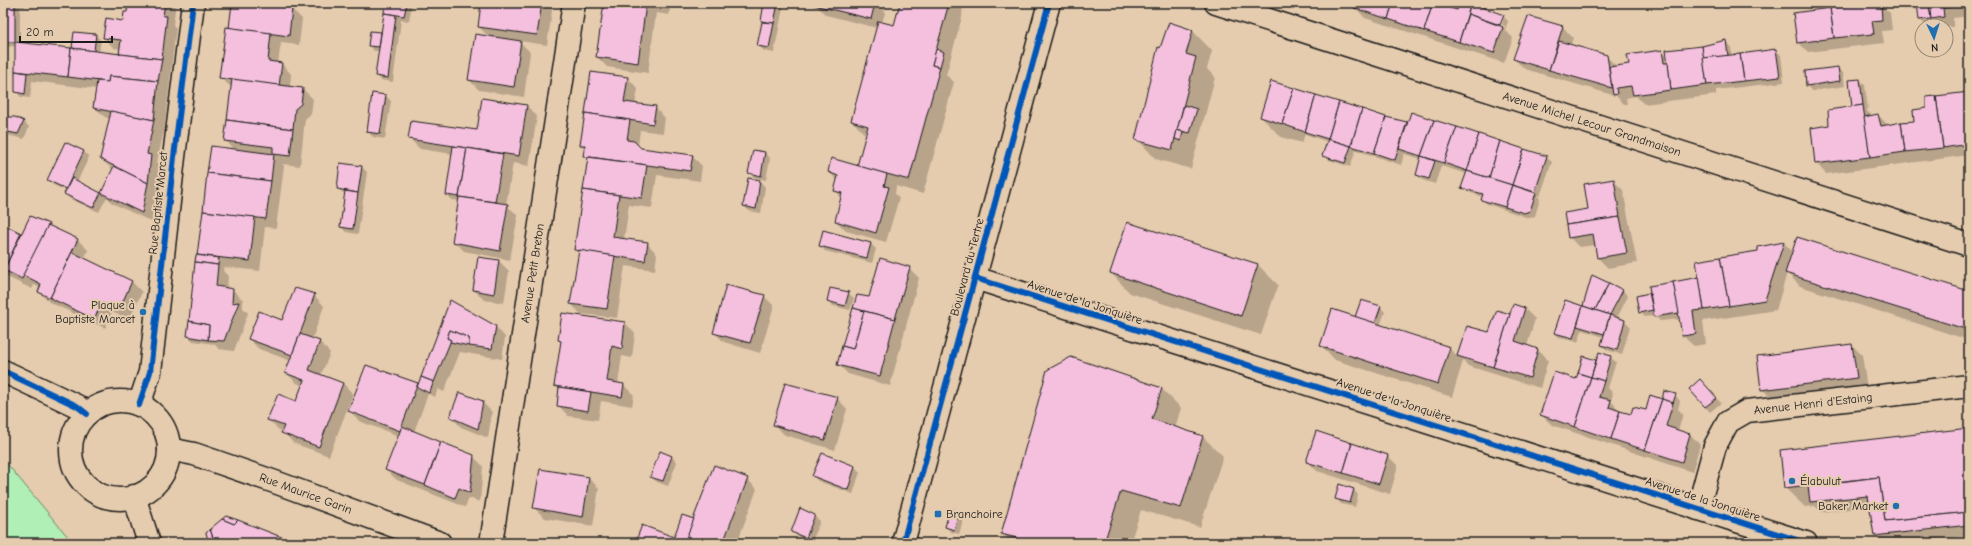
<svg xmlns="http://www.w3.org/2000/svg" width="1972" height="546" viewBox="0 0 1972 546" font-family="'Comic Neue',sans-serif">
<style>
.green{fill:#b0efb6;stroke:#668669}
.shadow{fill:#0003;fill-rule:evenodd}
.building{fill:#f4c0dd;stroke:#1c1c1c}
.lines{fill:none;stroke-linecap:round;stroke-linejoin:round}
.minor-casing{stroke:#1c1c1c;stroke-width:25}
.tertiary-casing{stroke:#1c1c1c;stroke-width:25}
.secondary-casing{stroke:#1c1c1c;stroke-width:25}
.minor{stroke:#e6ccae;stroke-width:22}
.tertiary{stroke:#e6ccae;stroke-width:22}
.secondary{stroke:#e6ccae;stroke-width:22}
.cycleway-casing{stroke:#e6ccae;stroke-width:8}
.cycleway{stroke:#0057b8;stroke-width:6}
.poi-dot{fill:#1f6fb2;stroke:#e6ccae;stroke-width:1.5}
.labels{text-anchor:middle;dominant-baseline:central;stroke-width:4;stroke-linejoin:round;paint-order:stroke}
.street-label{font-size:12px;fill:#1c1c1c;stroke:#e6ccae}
.poi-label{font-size:12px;fill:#1c1c1c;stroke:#e6ccae;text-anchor:end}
</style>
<rect width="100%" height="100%" fill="#e6ccae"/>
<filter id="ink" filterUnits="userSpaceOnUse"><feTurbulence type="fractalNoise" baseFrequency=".025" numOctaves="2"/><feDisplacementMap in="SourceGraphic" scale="8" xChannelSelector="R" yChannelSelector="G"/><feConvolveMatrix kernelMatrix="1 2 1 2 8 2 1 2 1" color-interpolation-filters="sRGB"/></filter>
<g filter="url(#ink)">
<polygon class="green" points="3,459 73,543 3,543"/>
<g class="shadow">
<polygon points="3,3 25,3 25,7 20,7 20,43 75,50 73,48 95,35 101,40 99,53 120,55 121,49 114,48 104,38 124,22 128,13 129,3 176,3 173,25 176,28 164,131 157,162 160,166 152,222 112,203 107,197 99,212 70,199 65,193 66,191 53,185 48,180 66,143 84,152 89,157 77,182 102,194 113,170 101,159 110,119 105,117 94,107 97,89 32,81 30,98 21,97 16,92 16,46 3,47"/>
<polygon points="233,3 286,3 286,8 292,9 302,19 299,45 281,43 278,63 281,63 291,74 290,88 303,89 313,99 311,114 305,119 300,166 282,164 284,166 276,228 265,227 260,271 224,267 223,271 228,276 227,289 233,290 243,300 243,308 248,313 234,351 219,349 214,344 193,341 188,336 200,256 198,254 235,150 225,140 232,88 220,77"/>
<polygon points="386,3 412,3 409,21 401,20 393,82 381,80 376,75 379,51 374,51 369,45 371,32 382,34"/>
<polygon points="482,3 553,4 547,45 519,41 530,52 524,97 479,90 469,80 489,37 479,27"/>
<polygon points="605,3 671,3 669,15 656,13 648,73 607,67 597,57"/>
<polygon points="765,3 784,3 774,53 764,51 758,45"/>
<polygon points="816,3 883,3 885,13 882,23 895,26 902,3 963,3 962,17 946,75 954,82 923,194 896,186 895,194 899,198 886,242 846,231 836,221 842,198 835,190 838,181 829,172 858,167 866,135 852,121 877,28 826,15 816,5"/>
<path d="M1356 3H1432L1458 11 1461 3H1484L1482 9 1503 16 1508 21 1505 30 1513 38 1504 63 1365 18 1355 7ZM1479 17H1504L1502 25 1505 26V28L1479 19Z"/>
<polygon points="1878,3 1890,13 1892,30 1882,31 1884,43 1808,52 1798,42"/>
<polygon points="1896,3 1969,3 1969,16 1953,18 1953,27 1927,26 1920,20 1919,8 1903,10"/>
<polygon points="1529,17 1563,27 1573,38 1570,46 1606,56 1617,67 1630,65 1662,51 1668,58 1702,47 1726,41 1731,47 1732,56 1776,50 1781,55 1784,82 1716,90 1716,95 1644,104 1636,96 1626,98 1627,104 1624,104 1616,96 1525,69 1514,59"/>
<polygon points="1169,23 1193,31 1212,51 1207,69 1215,77 1191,169 1156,159 1137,139"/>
<polygon points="1838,68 1843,73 1845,86 1812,91 1807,86"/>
<polygon points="592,73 628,78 638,89 635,105 655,107 665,118 663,133 640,130 638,146 641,149 692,156 702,166 700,181 657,175 652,208 629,205 624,240 647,243 657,254 655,270 625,266 617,318 581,314 571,304 579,253 575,249 589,160 584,156 585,149 581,145"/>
<polygon points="1860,80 1865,85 1868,110 1866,110 1872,116 1878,115 1888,125 1915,122 1928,109 1969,94 1969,155 1826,174 1816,163 1830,126 1855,107"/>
<polygon points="1294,89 1407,124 1546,157 1552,162 1540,196 1537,195 1540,199 1535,216 1529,218 1487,204 1482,199 1483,197 1468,192 1462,187 1467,174 1441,166 1435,184 1422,180 1417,175 1422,159 1404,154 1401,165 1356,150 1350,167 1329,160 1324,155 1328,142 1305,134 1302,143 1281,137 1261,117"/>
<polygon points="373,94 386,96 391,101 385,139 373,137 368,132"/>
<polygon points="527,106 537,116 529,166 513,163 506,205 518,215 510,260 464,251 454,241 460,201 452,200 447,194 453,154 420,149 410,139 478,131"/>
<polygon points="3,118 15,118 24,122 29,127 24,139 3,134"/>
<polygon points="754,151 765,153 770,158 766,180 755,178 749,173"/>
<polygon points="361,166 367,172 358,234 346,232 341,227 346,195 338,189"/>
<polygon points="748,179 760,181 765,187 761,213 749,211 744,206"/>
<polygon points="1613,180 1623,190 1637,263 1608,268 1598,258 1596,245 1579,247 1569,237"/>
<polygon points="30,217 78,240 88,250 84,259 132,282 142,292 129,320 112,312 105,328 49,302 39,292 41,288 34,285 32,289 3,275 3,225 22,234"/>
<polygon points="1128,223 1258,265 1278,285 1261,335 1130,293 1111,273"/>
<polygon points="1784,243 1793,252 1969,292 1969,340 1800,286 1787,273 1776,310 1703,321 1706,344 1694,346 1683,336 1681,319 1660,321 1654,316 1645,317 1640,312 1637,297 1651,294 1700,278 1759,252 1759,248"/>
<polygon points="871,244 876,249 872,263 825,251 820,246"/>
<polygon points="499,261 509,271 504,303 484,300 474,290"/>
<polygon points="909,268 919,278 890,386 848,374 838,364 854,308 870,299"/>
<polygon points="1592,277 1623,291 1628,296 1617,318 1625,321 1630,326 1622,355 1607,350 1602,345 1604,337 1582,330 1578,342 1560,338 1555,333 1565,301 1584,307"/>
<polygon points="848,293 854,298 850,310 833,306 828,301"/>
<polygon points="314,295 324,306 312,339 320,342 330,353 321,375 343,383 353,394 329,456 293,443 283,431 279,430 269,420 296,402 303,386 297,383 286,373 291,361 259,349 249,339 282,322"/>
<polygon points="764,296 774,306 760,353 724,342 714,332"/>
<polygon points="450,301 495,326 505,337 502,359 460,352 444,392 438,389 435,397 428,394 414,432 473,456 483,466 480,502 469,498 465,507 397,480 386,470 399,436 359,421 349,410 419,385"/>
<polygon points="1514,306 1525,309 1535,319 1527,346 1538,350 1548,360 1540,388 1468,366 1463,361 1452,397 1335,360 1321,345 1359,319 1380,307 1385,312 1380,326 1449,348 1458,357 1467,327 1489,334 1511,315"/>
<polygon points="563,314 625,323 635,333 632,358 622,356 618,384 624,385 634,395 632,406 601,401 598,420 568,416 558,405 560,390 555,386 562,343 559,340"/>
<polygon points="1852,345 1862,355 1867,388 1772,399 1762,389"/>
<polygon points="1584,357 1597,362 1610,357 1616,362 1608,388 1613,393 1611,401 1620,411 1631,415 1646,412 1662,400 1675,395 1680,401 1678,409 1683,414 1678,430 1690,434 1700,445 1692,472 1552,425 1541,415 1577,380"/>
<polygon points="1705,386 1721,403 1710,412 1705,407"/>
<polygon points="1162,389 1181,408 1175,428 1203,437 1223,456 1200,527 1141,510 1130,543 1012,543 1002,534"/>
<polygon points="837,398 847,409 835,450 785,435 774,425"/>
<polygon points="482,402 492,412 488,438 461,427 451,417"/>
<polygon points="1969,429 1969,536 1909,543 1882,543 1875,536 1870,507 1821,512 1815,506 1805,507 1785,488"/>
<polygon points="660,452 672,457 677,462 668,486 657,482 651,477"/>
<polygon points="822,454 855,467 860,472 853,494 818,481 813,476"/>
<polygon points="1388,456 1398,466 1390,494 1317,471 1307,461"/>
<polygon points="588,478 599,488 593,526 545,518 534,508"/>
<polygon points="747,479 757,489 737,543 636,543 675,538 694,520"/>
<polygon points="1353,489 1358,495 1355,507 1341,504 1336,498"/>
<polygon points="951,510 959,513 964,518 959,534 951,532 946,527"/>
<polygon points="814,516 820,521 812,542 797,536 792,531"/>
<polygon points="284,538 288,543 210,543"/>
</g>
<g class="building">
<rect x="3" y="3" width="12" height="39"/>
<polygon points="128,3 165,3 163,16 167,16 162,59 119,54 121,40 103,38 106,18 123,21 124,12 127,12"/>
<polygon points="232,3 276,3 275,5 292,8 289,36 229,28"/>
<polygon points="385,3 407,3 404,16 384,13"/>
<polygon points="481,3 542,3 537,35 478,27"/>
<polygon points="604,3 646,4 638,63 596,57"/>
<polygon points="641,3 660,3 659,6"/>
<polygon points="764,3 778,3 774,23 761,21"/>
<polygon points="815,3 875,3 871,19 814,5"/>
<polygon points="900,3 949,3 932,65 940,67 909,180 857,166 868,126 851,121 878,21 894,25"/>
<polygon points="1355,3 1393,3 1388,19 1354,8"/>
<polygon points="1393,3 1433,3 1424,31 1388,19"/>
<polygon points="1433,3 1457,10 1460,3 1471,3 1459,42 1424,31"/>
<polygon points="1471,3 1477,3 1476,5 1504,15 1500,25 1468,14"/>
<polygon points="1870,3 1881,3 1882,20 1872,21 1874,34 1834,38 1830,8"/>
<polygon points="1917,3 1929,3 1931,19 1919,20"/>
<polygon points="1929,3 1967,3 1967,5 1943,8 1944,17 1931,19"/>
<polygon points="1830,8 1834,38 1797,43 1793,13"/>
<polygon points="384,13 396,15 388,78 375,76"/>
<polygon points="1468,14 1503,27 1494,53 1459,42"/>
<polygon points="1528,16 1563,26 1549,70 1513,59"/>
<polygon points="762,22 774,23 769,48 757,46"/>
<polygon points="1169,22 1193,30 1186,54 1196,57 1172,150 1135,140 1158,47 1160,48"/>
<polygon points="226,27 271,33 268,61 282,63 279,86 219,78"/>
<polygon points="370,31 381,32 379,47 368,46"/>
<polygon points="74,32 96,34 94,51 72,48"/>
<polygon points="475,34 521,41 514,87 468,80"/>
<polygon points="1726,40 1728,56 1703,58 1702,46"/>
<polygon points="1559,41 1607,55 1612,88 1549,70"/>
<polygon points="15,42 71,48 68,77 15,71"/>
<polygon points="1702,46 1707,85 1671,90 1666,50"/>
<polygon points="71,48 162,59 158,81 109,76 108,82 68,77"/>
<polygon points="936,49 944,52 940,67 932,65"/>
<polygon points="1776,49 1780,77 1744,81 1740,54"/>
<polygon points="1662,50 1664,63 1668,63 1671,90 1633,95 1631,86 1616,88 1617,94 1613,95 1609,67 1629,64 1627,55"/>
<polygon points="1740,54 1744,81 1707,85 1703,58"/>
<polygon points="1838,67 1840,81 1806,86 1805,71"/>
<polygon points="15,71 27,73 25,94 15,92"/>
<polygon points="591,72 628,77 624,102 656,106 653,124 585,113"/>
<polygon points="109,76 158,81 154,120 93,108 97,81 108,82"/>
<polygon points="232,79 303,88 301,104 295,109 293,129 227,120"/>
<polygon points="1860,79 1863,105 1852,107 1849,80"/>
<polygon points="1271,81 1294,88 1282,124 1260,117"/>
<polygon points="1294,88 1316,95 1305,132 1282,124"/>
<polygon points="1969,92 1969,144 1943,148 1936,96"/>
<polygon points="372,93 386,95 380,134 367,132"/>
<polygon points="1316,95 1339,102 1328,139 1305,132"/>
<polygon points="1936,96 1943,148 1905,152 1901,122 1914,121 1913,110 1926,108 1926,97"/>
<polygon points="482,98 527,105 519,156 408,139 411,121 477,130"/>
<polygon points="1339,102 1362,109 1351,146 1328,139"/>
<polygon points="1184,105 1197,109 1190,133 1177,130"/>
<polygon points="1863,105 1870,157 1815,164 1811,128 1829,125 1828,110"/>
<polygon points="1362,109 1386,117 1374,153 1351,146"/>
<polygon points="111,111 154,120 147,154 151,155 148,183 100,159"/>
<polygon points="1411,112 1434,120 1421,156 1399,149"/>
<polygon points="585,113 630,120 627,140 634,141 641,148 693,155 690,171 583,156 585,145 580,145"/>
<polygon points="1878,114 1881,126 1901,122 1905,152 1870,157 1864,117"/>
<polygon points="3,117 15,117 24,121 18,134 3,131"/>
<polygon points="1386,117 1407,122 1395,160 1374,153"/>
<polygon points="227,120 293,129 290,156 273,154 273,147 224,141"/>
<polygon points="1434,120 1457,127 1444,163 1421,156"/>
<polygon points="1457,127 1479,134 1467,171 1444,163"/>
<polygon points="1177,130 1183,132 1181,141 1175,139"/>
<polygon points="1479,134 1500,141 1489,178 1467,171"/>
<polygon points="1328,139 1351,146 1345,163 1322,156"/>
<polygon points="1500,141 1524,149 1512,185 1489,178"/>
<polygon points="65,142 84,151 66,189 47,180"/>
<polygon points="211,146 274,154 271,181 207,173"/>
<polygon points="453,146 467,148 459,197 446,195"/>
<polygon points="467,148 503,154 495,202 459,197"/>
<polygon points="1524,149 1547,156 1535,192 1512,185"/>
<polygon points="753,150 765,152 761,176 748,173"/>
<polygon points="1421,156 1435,161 1429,179 1416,175"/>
<polygon points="588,157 647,165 642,198 583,190"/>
<polygon points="831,158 887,174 884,186 889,187 876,233 835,221 842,193 834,191 838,176 828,172"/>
<polygon points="340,163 362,166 358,193 337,189"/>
<polygon points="114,166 148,183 142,213 101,193"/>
<polygon points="1467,171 1512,185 1505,207 1481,200 1483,194 1461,188"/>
<polygon points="207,173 271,181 266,219 203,211"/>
<polygon points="72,178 101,193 93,208 64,194"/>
<polygon points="748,178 760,180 756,209 743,206"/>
<polygon points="1614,179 1620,217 1566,225 1564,213 1588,209 1584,184"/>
<polygon points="1512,185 1536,193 1530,211 1524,213 1505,207"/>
<polygon points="583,190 619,195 613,237 648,242 645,261 574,250"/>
<polygon points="345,191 358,193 353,229 340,227"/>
<polygon points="459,197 508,204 500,251 452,242"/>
<polygon points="203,211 255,217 250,261 197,255"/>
<polygon points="30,216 49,224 22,279 4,270"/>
<polygon points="1620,217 1627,253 1597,258 1593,234 1568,238 1566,225"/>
<polygon points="1127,222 1258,264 1241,316 1110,273"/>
<polygon points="3,224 21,233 4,270 3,270"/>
<polygon points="48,225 78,239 50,298 38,292 41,284 23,275"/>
<polygon points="823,230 871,243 867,258 819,246"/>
<polygon points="1797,237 1969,291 1969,317 1965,329 1785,273"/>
<polygon points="1784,242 1765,300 1729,306 1720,257 1758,251 1758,247"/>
<polygon points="579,250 615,256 607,309 570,304"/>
<polygon points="72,252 132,281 119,310 102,303 94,319 50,298"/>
<polygon points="196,255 219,258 218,265 195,262"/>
<polygon points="478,257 499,260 494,294 473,290"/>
<polygon points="1720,257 1729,306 1704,310 1696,261"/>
<polygon points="880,258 910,267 895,319 853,308 857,295 869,297"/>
<polygon points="195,262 218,265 216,286 233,289 232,303 239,302 224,341 208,340 209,325 189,321"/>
<polygon points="1592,275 1609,283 1595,310 1583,306"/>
<polygon points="1699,277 1704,310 1693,311 1696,334 1682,336 1673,282"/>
<polygon points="1673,282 1679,313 1654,317 1649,286"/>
<polygon points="1609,283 1623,290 1610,315 1595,310"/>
<polygon points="726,285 765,295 750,343 713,333"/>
<polygon points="295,288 315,294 292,355 248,339 259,311 282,320"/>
<polygon points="830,288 849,292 845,306 827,301"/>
<polygon points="1649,293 1653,310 1639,313 1636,296"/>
<polygon points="450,300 496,326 492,349 469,346 469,338 450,330 447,338 451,340 434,382 421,377"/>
<polygon points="1361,300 1381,306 1375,323 1355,317"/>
<polygon points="1565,300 1583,306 1573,338 1554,333"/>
<polygon points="1513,304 1525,308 1515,341 1538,349 1530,378 1493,367"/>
<polygon points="1583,306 1610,315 1604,334 1577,326"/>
<polygon points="853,308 864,311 853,349 842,346"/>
<polygon points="1332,309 1450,347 1438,384 1320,346"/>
<polygon points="1497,310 1510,314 1493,367 1457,356 1467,326 1489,332"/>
<polygon points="864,311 895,319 880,376 837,365 842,346 853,349"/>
<polygon points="562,313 625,322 622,349 612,346 607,381 624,384 622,397 554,386 561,341 558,340"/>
<polygon points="1610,315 1625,320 1617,350 1601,345"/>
<polygon points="189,321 209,325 208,340 187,336"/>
<polygon points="450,330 469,338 469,346 450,342 451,340 447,338"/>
<polygon points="300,334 320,341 309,370 343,383 319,447 281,433 284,426 267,420 278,394 296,401 304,380 285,373"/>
<polygon points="1852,344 1857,378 1761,390 1757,356"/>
<polygon points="1599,352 1611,356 1604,381 1591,377"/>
<polygon points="1583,356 1596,360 1591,377 1578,373"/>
<polygon points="1071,357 1162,388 1152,419 1203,436 1181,508 1121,491 1104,543 1016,543 1017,538 1001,534 1047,370"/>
<polygon points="366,365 418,383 400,431 348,411"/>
<polygon points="1554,372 1576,379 1578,373 1591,377 1575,427 1540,415"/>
<polygon points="421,377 434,382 429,393 417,387"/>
<polygon points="1591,377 1604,381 1599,397 1611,400 1609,407 1620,411 1611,439 1575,427"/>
<polygon points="1700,379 1717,398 1705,407 1689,389"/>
<polygon points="785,383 838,397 825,440 773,425"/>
<polygon points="559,387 591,392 588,411 557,406"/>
<polygon points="1664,391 1676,394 1673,403 1662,399"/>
<polygon points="459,392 483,401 478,429 450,417"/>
<polygon points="1650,395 1662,399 1645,450 1611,439 1620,411 1631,414 1633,407 1646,410"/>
<polygon points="1662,399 1673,403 1666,426 1690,434 1682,462 1645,450"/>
<polygon points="402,426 441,442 425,485 385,470"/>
<polygon points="1969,428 1969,512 1885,521 1879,477 1784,488 1780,450"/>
<polygon points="1316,431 1352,443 1343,473 1306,462"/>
<polygon points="441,442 474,455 470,493 459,488 455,498 425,485"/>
<polygon points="1352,443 1388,455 1379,484 1343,473"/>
<polygon points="660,451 672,456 663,481 650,477"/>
<polygon points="822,453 855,466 848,490 812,476"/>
<polygon points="714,465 748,478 723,543 684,543"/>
<polygon points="540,469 589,477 583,517 533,508"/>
<polygon points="1879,477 1885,521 1969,512 1969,525 1874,536 1868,496 1810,502 1808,486"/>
<polygon points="1339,484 1354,489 1350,503 1335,499"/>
<polygon points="800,508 815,515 806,538 791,532"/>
<polygon points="950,509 959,512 954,530 945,527"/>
<polygon points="682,515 694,519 684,543 635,543 642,525 674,537"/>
<polygon points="226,516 238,520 234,524 222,519"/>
<polygon points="222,519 234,524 238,520 284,538 282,543 212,543 214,541 210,529"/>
<polygon points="210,529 214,541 212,543 209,543 206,533"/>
</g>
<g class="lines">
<g class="minor-casing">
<g id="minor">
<path id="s1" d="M1216 3 1969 245"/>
<polyline points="975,278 1806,543"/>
<polyline points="139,405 150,372 174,157 193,3"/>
<path id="s2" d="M169 449 194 454 275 482 440 543"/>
<path id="s3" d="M1698 509 1715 446 1728 422 1747 411 1969 386"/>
<path id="s4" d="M491 543 574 3"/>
</g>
</g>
<g class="tertiary-casing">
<g id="tertiary">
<polyline points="3,371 77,406 87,414"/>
<circle cx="120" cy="450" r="49"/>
<polyline points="134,496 149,543"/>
</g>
</g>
<g class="secondary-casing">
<polyline id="secondary" points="903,543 1049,3"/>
</g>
<use href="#minor" class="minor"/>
<use href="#tertiary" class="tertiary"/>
<use href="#secondary" class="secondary"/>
<g class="cycleway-casing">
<g id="cycleway">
<polyline points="975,278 1806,543"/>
<polyline points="3,371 77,406 87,414"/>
<polyline points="139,405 150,372 174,157 193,3"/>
<polyline points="903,543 1049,3"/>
</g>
</g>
<use href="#cycleway" class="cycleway"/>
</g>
</g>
<g class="poi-dot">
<circle cx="143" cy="312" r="4"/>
<circle cx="1792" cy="481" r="4"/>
<circle cx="1896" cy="506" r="4"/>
<rect x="934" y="510" width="8" height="8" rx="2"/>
</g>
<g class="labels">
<g class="street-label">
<text stroke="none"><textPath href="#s1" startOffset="395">Avenue Michel Lecour Grandmaison</textPath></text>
<text transform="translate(158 203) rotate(-84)">Rue Baptiste Marcet</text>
<text transform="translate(967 267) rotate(-75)">Boulevard du Tertre</text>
<text stroke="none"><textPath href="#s4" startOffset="273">Avenue Petit Breton</textPath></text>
<text transform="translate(1085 302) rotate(18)">Avenue de la Jonquière</text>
<text transform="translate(1394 400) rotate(18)">Avenue de la Jonquière</text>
<text stroke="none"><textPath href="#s3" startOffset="181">Avenue Henri d'Estaing</textPath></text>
<text stroke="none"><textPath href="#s2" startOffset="144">Rue Maurice Garin</textPath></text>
<text transform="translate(1703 499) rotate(18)">Avenue de la Jonquière</text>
</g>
<g class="poi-label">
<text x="135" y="305">Plaque à<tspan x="135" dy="14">Baptiste Marcet</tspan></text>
<text x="1800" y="481" text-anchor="start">Élabulut</text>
<text x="1888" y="506">Baker Market</text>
<text x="946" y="514" text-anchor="start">Branchoire</text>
</g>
</g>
<rect width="1972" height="546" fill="none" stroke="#e6ccae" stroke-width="16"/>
<rect x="8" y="8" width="1956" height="530" fill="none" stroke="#1c1c1c" stroke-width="1.5" filter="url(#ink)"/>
<g transform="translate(1934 38) rotate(176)"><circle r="19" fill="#e6ccae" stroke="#958674"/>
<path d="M0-3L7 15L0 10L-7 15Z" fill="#1f6fb2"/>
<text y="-6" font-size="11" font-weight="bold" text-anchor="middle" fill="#1c1c1c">N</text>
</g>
<path d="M20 36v6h92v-6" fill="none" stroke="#1c1c1c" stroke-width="2"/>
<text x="26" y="36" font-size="12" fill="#1c1c1c" stroke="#e6ccae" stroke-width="3" paint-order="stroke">20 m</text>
</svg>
